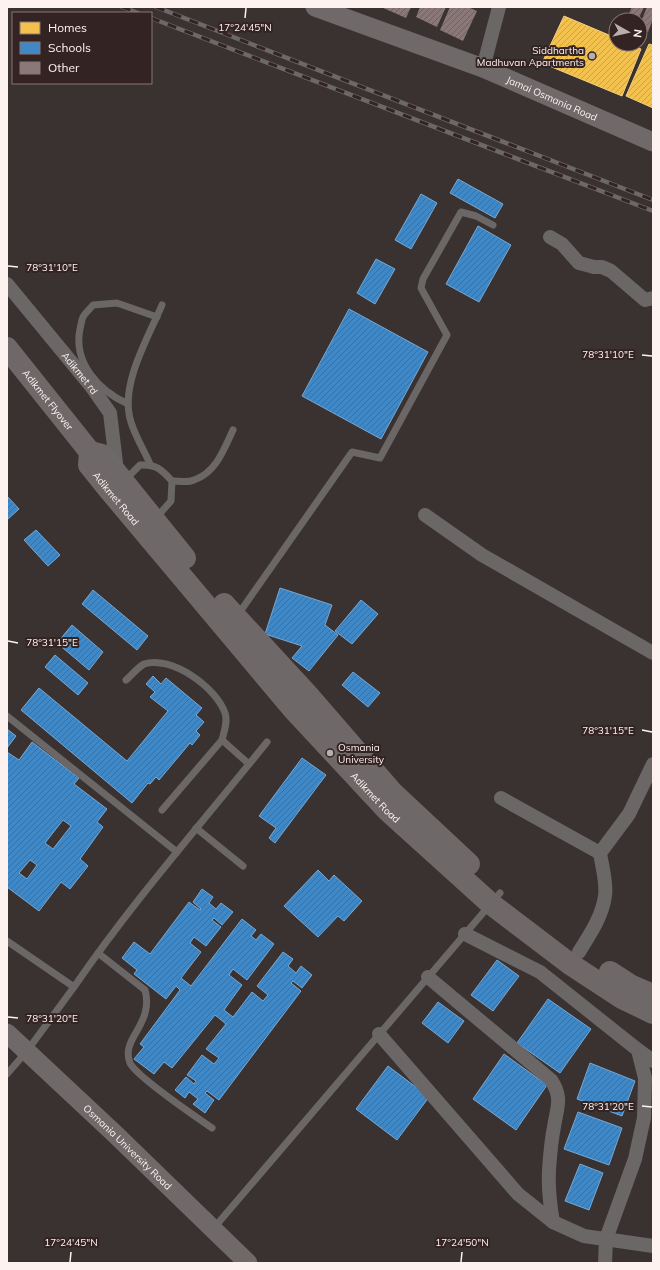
<svg xmlns="http://www.w3.org/2000/svg" width="660" height="1270" viewBox="0 0 660 1270" font-family="Mulish,sans-serif">
<style>
.homes{fill:url(#homes-hatch);stroke:#f6d07f}
.schools{fill:url(#schools-hatch);stroke:#78a8d2;fill-rule:evenodd}
.building{fill:url(#building-hatch)}
.lines{fill:none;stroke-linecap:round;stroke-linejoin:round}
.lane{stroke:#6b6767;stroke-width:7}
.street{stroke:#6b6767;stroke-width:14}
.secondary{stroke:#6f6969;stroke-width:19}
.primary{stroke:#6e6868;stroke-width:22}
.rail-casing{stroke:#6d6767;stroke-width:4.5}
.rail{stroke:#342323;stroke-width:3;stroke-dasharray:9;stroke-linecap:butt}
.ticks{fill:none;stroke:#fef2f1;stroke-width:1.5}
.poi-dot{fill:#b9aeae;stroke:#342323;stroke-width:1.5}
.labels{text-anchor:middle;dominant-baseline:central;stroke-width:4;stroke-linejoin:round;paint-order:stroke}
.poi-label{font-size:10px;fill:#fef2f1;stroke:#342323;text-anchor:end}
.street-label{font-size:10px;fill:#fef2f1;stroke:#342323}
.ticks-label{font-size:10px;text-anchor:middle;fill:#fef2f1;stroke:#342323;stroke-width:4;stroke-linejoin:round;paint-order:stroke}
</style>
<defs>
<pattern id="homes-hatch" width="6" height="6" patternUnits="userSpaceOnUse"><rect width="6" height="6" fill="#f2c14e"/><path d="M-1 1l2-2M0 6l6-6M5 7l2-2" fill="none" stroke="#c8a34c"/></pattern>
<pattern id="schools-hatch" width="6" height="6" patternUnits="userSpaceOnUse"><rect width="6" height="6" fill="#3f88c5"/><path d="M-1 1l2-2M0 6l6-6M5 7l2-2" fill="none" stroke="#446f93"/></pattern>
<pattern id="building-hatch" width="6" height="6" patternUnits="userSpaceOnUse"><rect width="6" height="6" fill="#897877"/><path d="M-1 1l2-2M0 6l6-6M5 7l2-2" fill="none" stroke="#6e6362"/></pattern>
</defs>
<rect width="100%" height="100%" fill="#3a3131"/>
<g class="homes">
<polygon points="564,16 616,38 616,44 629,44 641,49 622,96 542,63"/>
<polygon points="649,44 653,45 653,108 626,96"/>
</g>
<g class="schools">
<polygon points="458,179 503,204 495,218 450,193"/>
<polygon points="421,194 437,203 411,249 395,240"/>
<polygon points="478,226 511,245 479,302 446,284"/>
<polygon points="376,259 395,269 375,304 357,293"/>
<polygon points="349,309 428,352 381,439 302,396"/>
<polygon points="7,496 19,509 7,520"/>
<polygon points="36,530 60,555 48,566 24,540"/>
<polygon points="280,588 332,605 325,625 338,635 309,671 292,658 302,646 265,634"/>
<polygon points="93,590 148,636 137,650 82,604"/>
<polygon points="361,600 378,614 352,644 335,631"/>
<polygon points="72,625 103,652 89,670 57,643"/>
<polygon points="55,655 88,683 78,695 45,667"/>
<polygon points="353,672 380,693 368,707 342,685"/>
<polygon points="153,676 161,684 166,678 202,708 196,715 204,722 196,731 200,735 192,745 190,743 159,780 156,777 150,784 148,783 132,803 21,710 39,688 127,761 168,711 150,697 155,692 146,684"/>
<polygon points="7,729 16,736 7,748"/>
<path d="M32 742 79 778 74 784 107 809 97 822 103 827 80 859 88 866 70 889 61 882 39 911 7 887V752L19 760ZM63 820 71 826 53 849 45 843ZM30 860 37 865 27 879 19 873Z"/>
<polygon points="302,758 326,775 275,843 269,838 276,828 259,816"/>
<polygon points="318,870 329,881 334,875 362,901 344,921 338,916 318,937 284,906"/>
<polygon points="202,889 213,897 209,903 216,909 221,903 233,912 222,925 214,918 212,920 221,927 206,946 194,937 190,943 201,952 181,978 191,986 242,919 256,930 251,936 256,940 261,934 274,944 247,980 233,969 229,975 242,985 224,1010 233,1017 252,992 263,1001 268,995 257,986 283,952 293,959 288,966 296,973 301,966 312,975 302,988 293,981 291,983 301,991 219,1100 207,1091 205,1093 214,1100 205,1113 193,1104 198,1099 189,1092 185,1098 175,1090 186,1077 194,1084 196,1081 187,1075 202,1055 214,1064 219,1058 206,1049 226,1024 215,1015 172,1068 164,1062 154,1074 134,1059 144,1047 140,1044 180,990 176,986 166,999 134,974 137,970 122,958 134,942 150,954 189,902 200,910 201,909 193,902"/>
<polygon points="497,960 519,976 493,1011 471,995"/>
<polygon points="548,999 591,1029 560,1073 517,1043"/>
<polygon points="438,1002 464,1021 448,1043 422,1023"/>
<polygon points="504,1054 547,1085 516,1130 473,1099"/>
<polygon points="590,1063 635,1081 622,1116 577,1099"/>
<polygon points="388,1066 429,1097 397,1140 356,1109"/>
<polygon points="578,1112 622,1128 609,1165 564,1149"/>
<polygon points="580,1164 603,1173 589,1210 565,1201"/>
</g>
<g class="building">
<polygon points="381,7 411,7 406,18"/>
<polygon points="420,7 446,7 437,27 416,17"/>
<polygon points="450,7 468,7 477,11 463,41 440,30"/>
<polygon points="632,7 644,7 638,20 626,20"/>
<polygon points="647,7 653,7 653,19 648,32 640,29 640,24"/>
</g>
<g class="lines">
<g class="lane">
<path d="M128 404C99 391 73 363 80 329 81 326 81 321 83 317 85 313 90 309 93 305L117 303 157 317"/>
<path d="M150 464C144 450 135 436 131 422 119 386 148 338 162 305"/>
<path d="M124 481 140 465C156 464 161 469 172 481L171 501 156 518"/>
<path d="M172 481C179 481 188 483 194 480 216 473 224 449 233 430"/>
<polyline points="237,616 352,452 380,458 447,335 421,288 423,279 461,212 476,216 493,225"/>
<path d="M126 680C131 676 138 667 144 664 171 655 216 687 225 713 228 721 224 732 222 740L162 810"/>
<polyline points="7,716 177,852"/>
<polyline points="222,740 249,764"/>
<polyline points="196,828 243,866"/>
<path d="M7 941 74 987C133 901 202 823 267 742"/>
<path d="M98 953 145 990C150 1008 143 1021 134 1036 129 1045 126 1053 130 1063 136 1076 196 1117 212 1128"/>
<polyline points="7,1074 27,1051 74,987"/>
<polyline points="213,1229 500,893"/>
</g>
<g class="street">
<polyline points="483,68 499,7"/>
<polyline points="550,237 562,244 579,263 594,267 602,267 611,271 645,300 653,298"/>
<path id="s1" d="M7 284 91 386 110 413 117 471"/>
<polyline points="425,515 482,555 653,653"/>
<polyline points="501,798 600,853"/>
<polyline points="465,934 540,972 638,1050 645,1078 644,1118 635,1159 606,1239 605,1263"/>
<path d="M579 952C590 934 602 917 605 896 607 883 602 866 600 853L629 814 653 764"/>
<path d="M428 977 551 1080C563 1098 557 1107 554 1127 551 1141 550 1156 549 1170 548 1188 550 1205 553 1222"/>
<polyline points="379,1034 518,1194 553,1222 584,1236 653,1246"/>
<polyline points="638,1050 653,1061"/>
</g>
<g class="secondary">
<path id="s2" d="M315 7 483 68 653 142"/>
<path id="s3" d="M7 1033 115 1134 248 1263"/>
</g>
<g class="primary">
<path id="s4" d="M7 348 90 452"/>
<path id="s5" d="M90 452 89 465 105 485 293 709 387 810 491 904 570 964 622 998 653 1013"/>
<polyline points="90,452 102,455 185,558"/>
<polyline points="224,604 307,694 392,792 469,864"/>
<polyline points="610,972 630,985 653,995"/>
</g>
<g class="rail-casing">
<g id="rail">
<polyline points="122,7 138,13"/>
<polyline points="156,7 653,200"/>
<polyline points="151,18 653,211"/>
</g>
</g>
<use href="#rail" class="rail"/>
</g>
<path class="ticks" d="M245 18 246 8M8 266 18 267M642 355 652 356M8 641 18 643M642 730 652 732M8 1017 18 1018M642 1106 652 1107M70 1262 71 1252M461 1262 462 1252"/>
<g class="poi-dot">
<circle cx="592" cy="56" r="4"/>
<circle cx="330" cy="753" r="4"/>
</g>
<g class="labels">
<g class="poi-label">
<text x="584" y="50">Siddhartha<tspan x="584" dy="12">Madhuvan Apartments</tspan></text>
<text x="338" y="747" text-anchor="start">Osmania<tspan x="338" dy="12">University</tspan></text>
</g>
<g class="street-label">
<text stroke="none"><textPath href="#s2" startOffset="254">Jamai Osmania Road</textPath></text>
<text stroke="none"><textPath href="#s1" startOffset="115">Adikmet rd</textPath></text>
<text stroke="none"><textPath href="#s4" startOffset="66">Adikmet Flyover</textPath></text>
<text stroke="none"><textPath href="#s5" startOffset="56">Adikmet Road</textPath></text>
<text stroke="none"><textPath href="#s5" startOffset="452">Adikmet Road</textPath></text>
<text stroke="none"><textPath href="#s3" startOffset="166">Osmania University Road</textPath></text>
</g>
</g>
<g class="ticks-label">
<text x="245" y="31">17°24'45"N</text>
<text x="52" y="271">78°31'10"E</text>
<text x="608" y="358">78°31'10"E</text>
<text x="52" y="646">78°31'15"E</text>
<text x="608" y="734">78°31'15"E</text>
<text x="52" y="1022">78°31'20"E</text>
<text x="608" y="1110">78°31'20"E</text>
<text x="71" y="1246">17°24'45"N</text>
<text x="462" y="1246">17°24'50"N</text>
</g>
<rect width="660" height="1270" fill="none" stroke="#fef2f1" stroke-width="16"/>
<rect x="12" y="12" width="140" height="72" fill="#342323" stroke="#857675"/>
<rect x="20" y="22" width="20" height="12" fill="#f2c14e" stroke="#857675"/>
<text x="48" y="32" font-size="12" fill="#fef2f1">Homes</text>
<rect x="20" y="42" width="20" height="12" fill="#3f88c5" stroke="#857675"/>
<text x="48" y="52" font-size="12" fill="#fef2f1">Schools</text>
<rect x="20" y="62" width="20" height="12" fill="#897877" stroke="#857675"/>
<text x="48" y="72" font-size="12" fill="#fef2f1">Other</text>
<g transform="translate(628 32) rotate(98)"><circle r="19" fill="#342323" stroke="#857675"/>
<path d="M0-3L7 15L0 10L-7 15Z" fill="#b9aeae"/>
<text y="-6" font-size="11" font-weight="bold" text-anchor="middle" fill="#fef2f1">N</text>
</g>
</svg>
